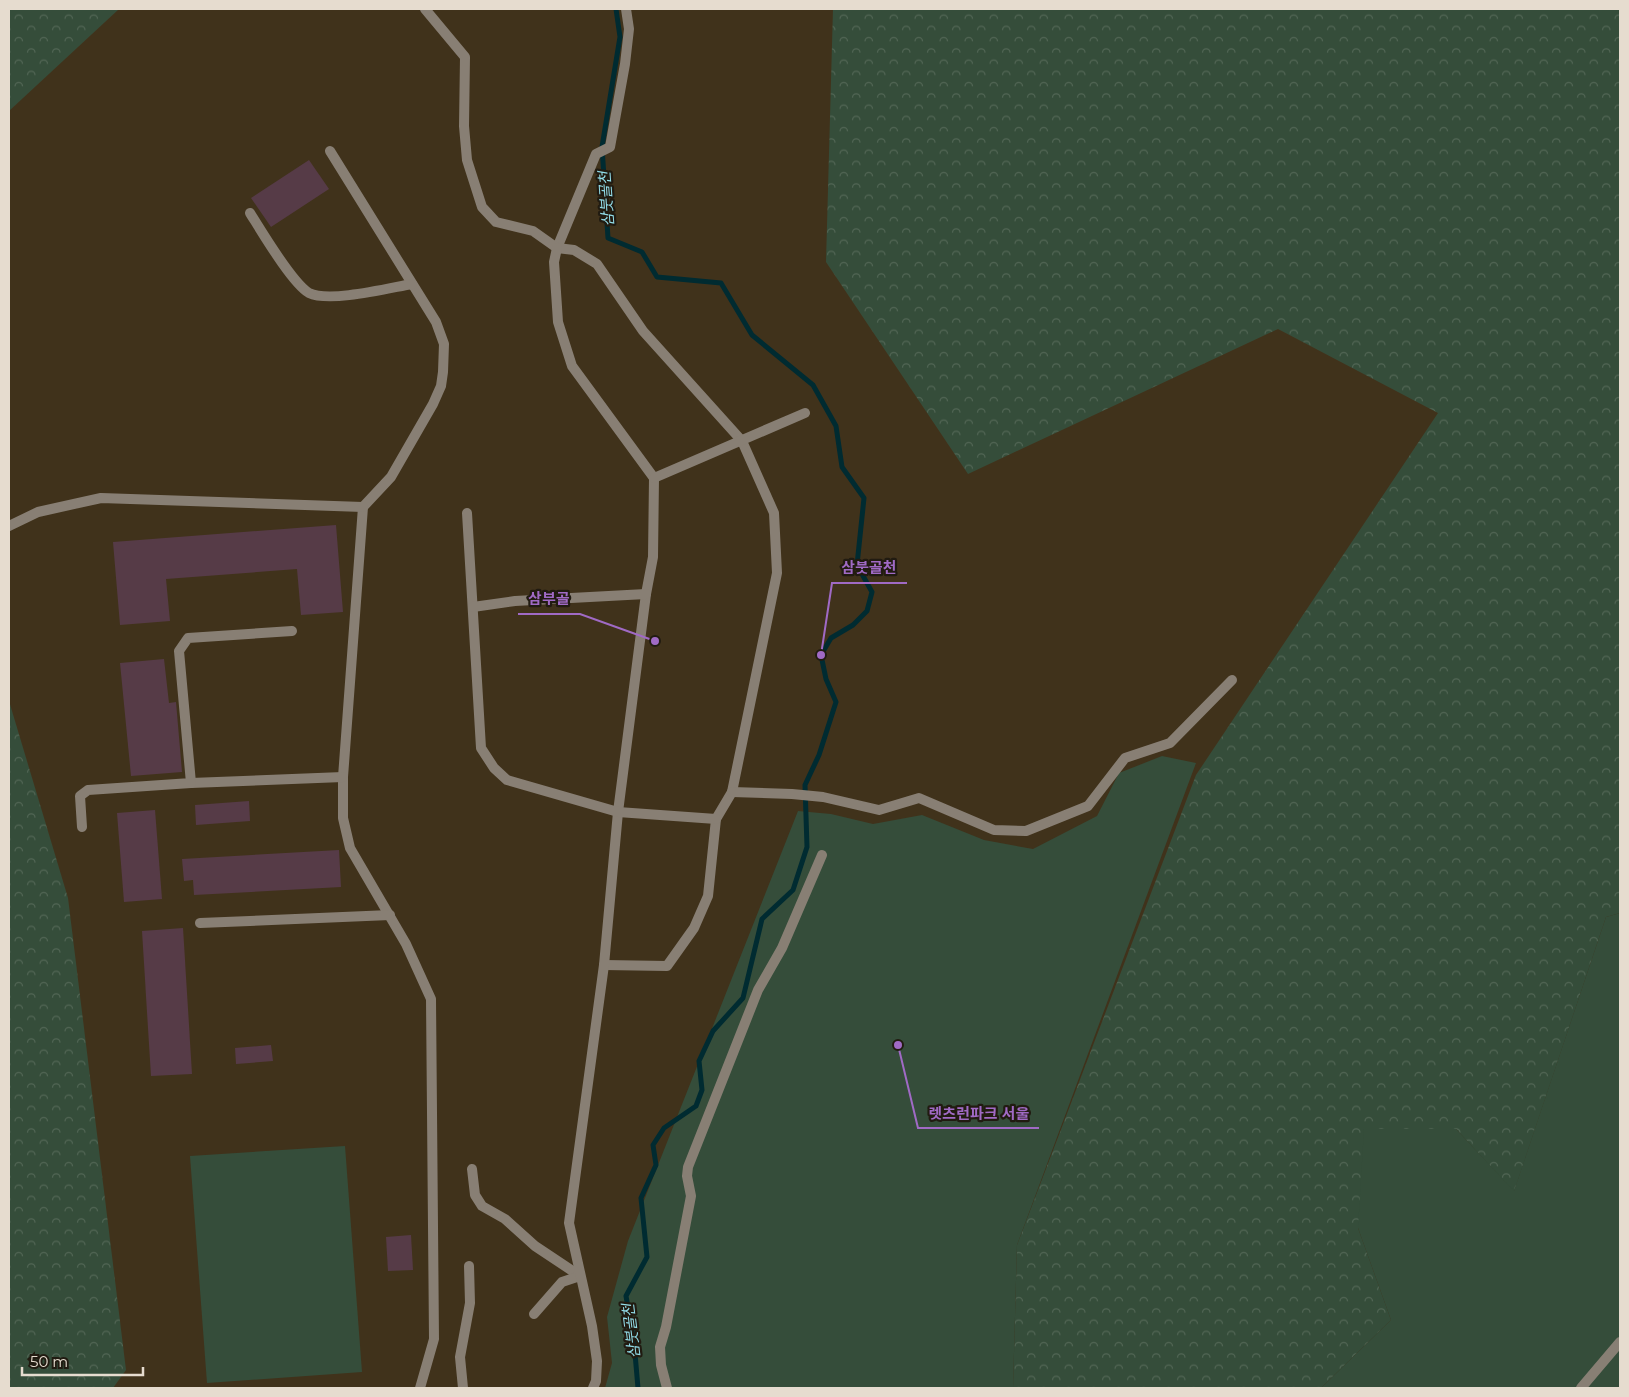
<svg xmlns="http://www.w3.org/2000/svg" width="1629" height="1397" viewBox="0 0 1629 1397" font-family="Montserrat,'Noto Sans KR',sans-serif">
<style>
.forest{fill:url(#forest-crowns)}
.pitch{fill:#354d3a}
.lines{fill:none;stroke-linecap:round;stroke-linejoin:round}
.stream{stroke:#002b31;stroke-width:5}
.building{fill:#563b47}
.lane{stroke:#887f74;stroke-width:10}
.street{stroke:#887f74;stroke-width:10}
.labels{text-anchor:middle;dominant-baseline:central;stroke-width:4.5;stroke-linejoin:round;paint-order:stroke}
.water-label{font-size:15px;font-style:italic;fill:#92dce8;stroke:#211b11}
.leader{fill:none;stroke:#a06ac5;stroke-width:2}
.callout-dot{fill:#a06ac5;stroke:#211b11;stroke-width:2}
.callout-label{font-size:15px;text-anchor:middle;font-weight:bold;fill:#a06ac5;stroke:#211b11;stroke-width:4.5;stroke-linejoin:round;paint-order:stroke}
</style>
<defs>
<pattern id="forest-crowns" width="20" height="18" patternUnits="userSpaceOnUse" patternTransform="scale(1.25)"><rect width="20" height="18" fill="#354d3a"/><path d="M2 6a3 3 0 1 1 6 0M12 15a3 3 0 1 1 6 0" fill="none" stroke="#526655"/></pattern>
</defs>
<rect width="100%" height="100%" fill="#40321b"/>
<g class="forest">
<polygon points="9,9 119,9 9,111"/>
<polygon points="833,9 1620,9 1620,913 1606,917 1514,1192 1456,1129 1358,1228 1391,1320 1321,1388 1013,1388 1017,1245 1196,775 1438,413 1278,329 968,474 826,262"/>
<polygon points="9,701 68,898 126,1370 113,1388 9,1388"/>
</g>
<g class="pitch">
<polygon points="1162,756 1196,763 1017,1245 1013,1388 605,1388 612,1363 607,1317 628,1241 798,811 831,814 873,824 922,815 984,840 1033,849 1097,816 1119,773"/>
<polygon points="1620,913 1620,1388 1321,1388 1391,1320 1358,1228 1364,1129 1456,1129 1514,1191 1606,917"/>
<polygon points="345,1146 362,1372 207,1383 190,1156"/>
</g>
<g class="lines">
<polyline class="stream" points="616,9 620,37 602,147 608,238 642,252 657,277 721,283 752,335 813,385 836,426 842,467 864,498 857,565 872,592 867,611 853,625 831,638 821,655 826,679 836,702 819,755 805,785 807,847 793,890 762,919 743,998 713,1031 699,1061 702,1090 696,1106 664,1128 653,1145 656,1165 641,1198 647,1257 626,1296 634,1342 638,1388"/>
</g>
<g class="building">
<polygon points="309,160 329,189 271,227 251,198"/>
<polygon points="336,525 343,612 301,615 297,569 166,579 170,621 120,625 113,542"/>
<polygon points="164,659 169,703 176,702 182,772 131,776 120,663"/>
<polygon points="249,801 250,821 196,825 195,805"/>
<polygon points="155,810 162,899 124,902 117,813"/>
<polygon points="339,850 341,887 194,895 193,880 184,881 182,859"/>
<polygon points="183,928 192,1074 151,1076 142,931"/>
<polygon points="271,1045 273,1061 236,1064 235,1048"/>
<polygon points="411,1235 413,1270 388,1271 386,1237"/>
</g>
<g class="lines">
<g class="lane">
<polyline points="330,151 436,322 444,344 443,372 441,386 433,404 391,477 363,507 343,777 343,818 350,848 406,944 431,999 434,1339 420,1388"/>
<path d="M250 213C262 232 292 283 309 293 330 303 389 288 412 284"/>
<polyline points="557,248 596,154 610,147 625,64 629,29 626,9"/>
<polyline points="9,526 38,512 101,498 363,507"/>
<polyline points="191,783 343,777"/>
<polyline points="82,827 80,796 88,790 191,783 179,651 188,638 292,631"/>
<polyline points="200,923 390,915"/>
<polyline points="472,1169 475,1195 482,1206 505,1219 535,1246 580,1276"/>
<polyline points="534,1314 562,1282 580,1276"/>
<polyline points="463,1388 460,1357 470,1303 469,1266"/>
<polyline points="667,1388 661,1365 660,1347 666,1327 691,1196 687,1176 688,1167 758,990 782,948 822,855"/>
<polyline points="1581,1388 1620,1342"/>
</g>
<g class="street">
<polyline points="425,9 465,57 464,126 467,160 482,207 496,222 533,231 557,248 574,250 597,264 643,331 742,441 774,513 777,573 732,792 716,819 708,896 694,928 667,966 604,965"/>
<polyline points="557,248 554,262 558,322 572,366 654,478 653,557 646,594 618,812 604,965 569,1223 592,1326 597,1361 596,1381 593,1388"/>
<polyline points="654,478 805,413"/>
<polyline points="467,513 481,748 494,768 507,780 618,812 716,819"/>
<polyline points="473,607 515,601 646,594"/>
<polyline points="732,792 792,794 823,797 879,810 919,798 994,830 1026,831 1088,806 1125,758 1170,743 1232,680"/>
</g>
</g>
<g class="labels">
<g class="water-label">
<text transform="translate(606 199) rotate(-94)">삼붓골천</text>
<text transform="translate(631 1331) rotate(-97)">삼붓골천</text>
</g>
</g>
<path class="leader" d="M821 655L832 583H907M655 641L580 614H518M898 1045L918 1128H1039"/>
<g class="callout-dot">
<circle cx="821" cy="655" r="5"/>
<circle cx="655" cy="641" r="5"/>
<circle cx="898" cy="1045" r="5"/>
</g>
<g class="callout-label">
<text x="869" y="573">삼붓골천</text>
<text x="549" y="604">삼부골</text>
<text x="979" y="1119">렛츠런파크 서울</text>
</g>
<rect width="1629" height="1397" fill="none" stroke="#e6dccf" stroke-width="20"/>
<path d="M22 1367v8h121v-8" fill="none" stroke="#e6dccf" stroke-width="2.5"/>
<text x="30" y="1367" font-size="15" fill="#e6dccf" stroke="#211b11" stroke-width="4" paint-order="stroke">50 m</text>
</svg>
